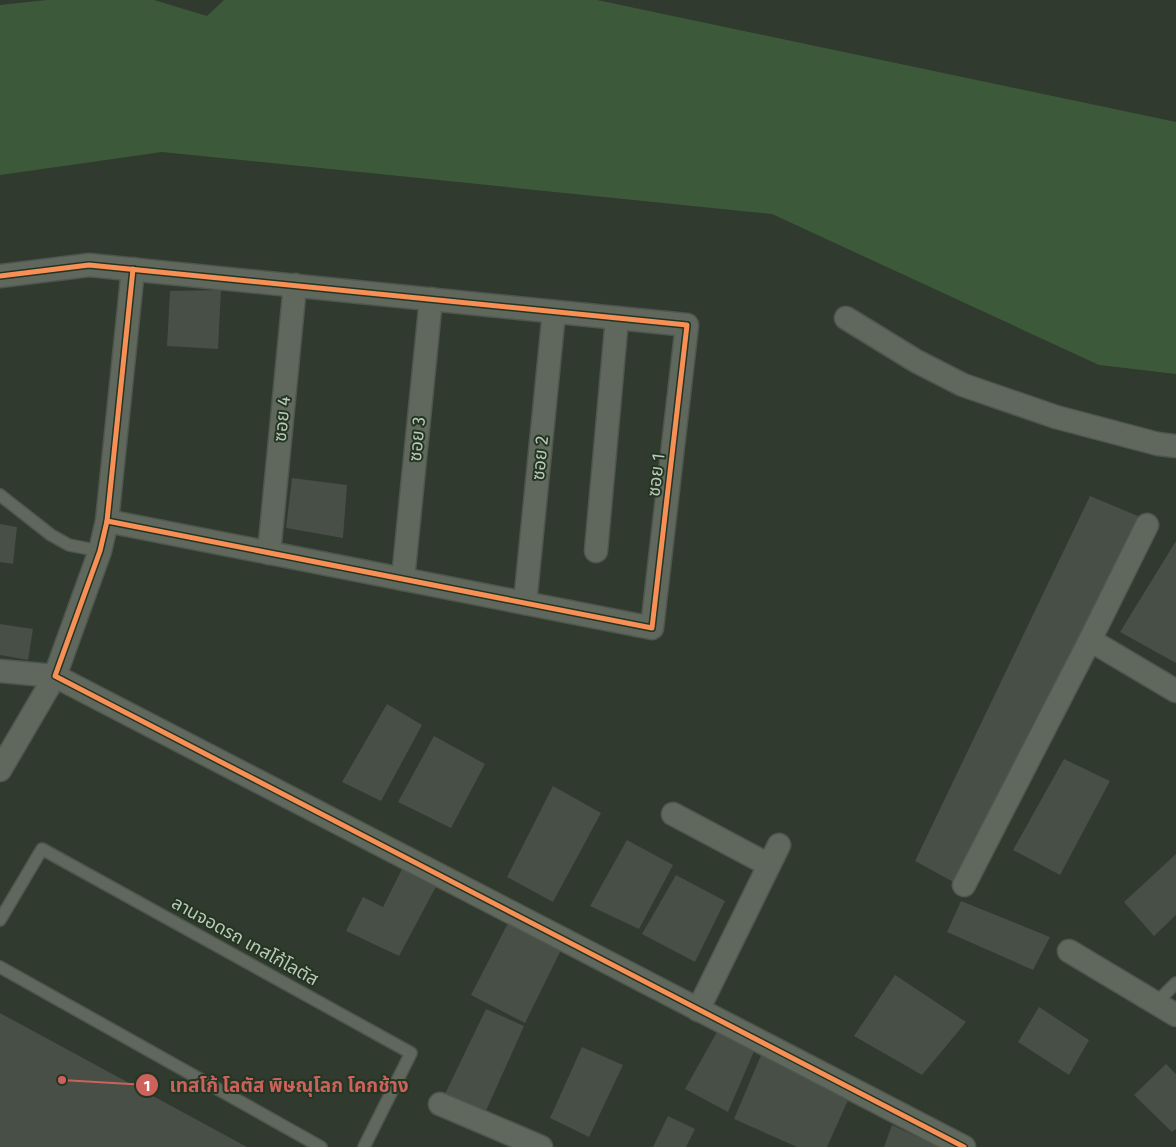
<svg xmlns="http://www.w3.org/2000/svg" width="1176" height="1147" viewBox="0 0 1176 1147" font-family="'Fira Sans','Noto Sans Thai',sans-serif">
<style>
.water{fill:#3c5a39}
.building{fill:#474f46}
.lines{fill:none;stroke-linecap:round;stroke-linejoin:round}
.lane-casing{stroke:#4e564d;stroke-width:14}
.street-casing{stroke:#4e564d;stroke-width:25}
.lane{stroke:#60685e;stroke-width:11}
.street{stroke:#60685e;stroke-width:22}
.cycleway-casing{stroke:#243522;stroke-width:8}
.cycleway{stroke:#f78f57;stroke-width:5}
.labels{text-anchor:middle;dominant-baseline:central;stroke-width:4;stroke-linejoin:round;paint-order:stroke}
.street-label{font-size:18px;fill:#bbcaba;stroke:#243522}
.leader{fill:none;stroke:#cd615b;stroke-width:2}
.callout-dot{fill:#cd615b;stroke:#243522;stroke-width:2}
.mark-label{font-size:15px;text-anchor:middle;font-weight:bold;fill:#fff}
.callout-label{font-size:19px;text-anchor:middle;font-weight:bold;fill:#cd615b;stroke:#243522;stroke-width:4;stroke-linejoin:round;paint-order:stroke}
</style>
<rect width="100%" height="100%" fill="#303a2e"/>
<polygon class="water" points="47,0 154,0 207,16 224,0 597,0 1176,122 1176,374 1099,365 772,214 162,152 0,175 0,5"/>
<g class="building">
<polygon points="221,290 218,349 167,346 170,291"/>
<polygon points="292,478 347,485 343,538 286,528"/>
<polygon points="1090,496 1145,519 957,884 915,861"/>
<polygon points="0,524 17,527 13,564 0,562"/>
<polygon points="1176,541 1176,663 1120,632"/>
<polygon points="0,624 33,629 28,660 0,655"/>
<polygon points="387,704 422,725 381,801 342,782"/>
<polygon points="434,736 485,764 451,828 398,802"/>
<polygon points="1064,759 1110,781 1060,875 1013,850"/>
<polygon points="553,786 601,813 553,902 507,877"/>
<polygon points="627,840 673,865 639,929 590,906"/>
<polygon points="1176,854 1176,915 1154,936 1124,902"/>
<polygon points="404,865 439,881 399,956 346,931 363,897 383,907"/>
<polygon points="676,875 725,901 695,962 642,934"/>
<polygon points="961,901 1050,937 1033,970 947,932"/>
<polygon points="508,923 561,950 525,1023 471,995"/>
<polygon points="895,975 966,1022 922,1075 854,1036"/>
<polygon points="1039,1007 1089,1040 1069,1075 1018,1042"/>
<polygon points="486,1009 524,1026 485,1113 444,1096"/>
<polygon points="0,1013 247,1147 0,1147"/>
<polygon points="717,1032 755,1049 728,1112 685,1089"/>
<polygon points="582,1047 623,1065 589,1137 550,1118"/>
<polygon points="762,1053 849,1098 827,1147 797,1147 734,1119"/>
<polygon points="1166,1064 1176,1074 1176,1129 1172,1132 1134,1095"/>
<polygon points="668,1116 695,1129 686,1147 653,1147"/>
<polygon points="892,1125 939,1147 884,1147"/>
</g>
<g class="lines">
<g class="lane-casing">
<g id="lane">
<polyline points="0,495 51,535 69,545 100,551"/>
<polyline points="0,920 42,849 411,1053 364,1147"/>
<polyline points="0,967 321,1147"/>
<polyline points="1156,1003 1176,983"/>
</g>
</g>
<g class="street-casing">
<g id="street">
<polyline points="133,269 107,521 100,551 55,676 964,1147"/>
<polyline points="0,276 89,265 687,325 652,628 107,521"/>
<polyline points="846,318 916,361 963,385 1056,417 1158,444 1176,446"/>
<polyline points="1147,525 1090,640 1176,691"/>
<polyline points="596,551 617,318"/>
<polyline points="269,553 295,285"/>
<polyline points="403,579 431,299"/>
<polyline points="525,603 554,312"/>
<polyline points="0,671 55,676 0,770"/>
<polyline points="673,814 769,865"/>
<polyline points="964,885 1090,640"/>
<polyline points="1069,951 1176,1015"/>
<polyline points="698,1010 779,845"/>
<polyline points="440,1104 541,1147"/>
</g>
</g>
<use href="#lane" class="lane"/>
<use href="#street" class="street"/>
<g class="cycleway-casing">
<g id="cycleway">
<polyline points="133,269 107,521 100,551 55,676 964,1147"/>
<polyline points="0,276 89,265 687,325 652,628 107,521"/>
</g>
</g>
<use href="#cycleway" class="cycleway"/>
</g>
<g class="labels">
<g class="street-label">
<text transform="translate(282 419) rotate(-84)">ซอย 4</text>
<text transform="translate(417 439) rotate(-84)">ซอย 3</text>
<text transform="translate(540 458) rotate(-84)">ซอย 2</text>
<text transform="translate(656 475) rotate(-83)">ซอย 1</text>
<text transform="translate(245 941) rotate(29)">ลานจอดรถ เทสโก้โลตัส</text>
</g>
</g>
<path class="leader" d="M62 1080L147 1085"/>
<g class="callout-dot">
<circle cx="62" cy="1080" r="5"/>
<circle cx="147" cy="1085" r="12"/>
</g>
<g class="mark-label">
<text x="147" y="1091">1</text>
</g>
<g class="callout-label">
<text x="289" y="1092">เทสโก้ โลตัส พิษณุโลก โคกช้าง</text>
</g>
</svg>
